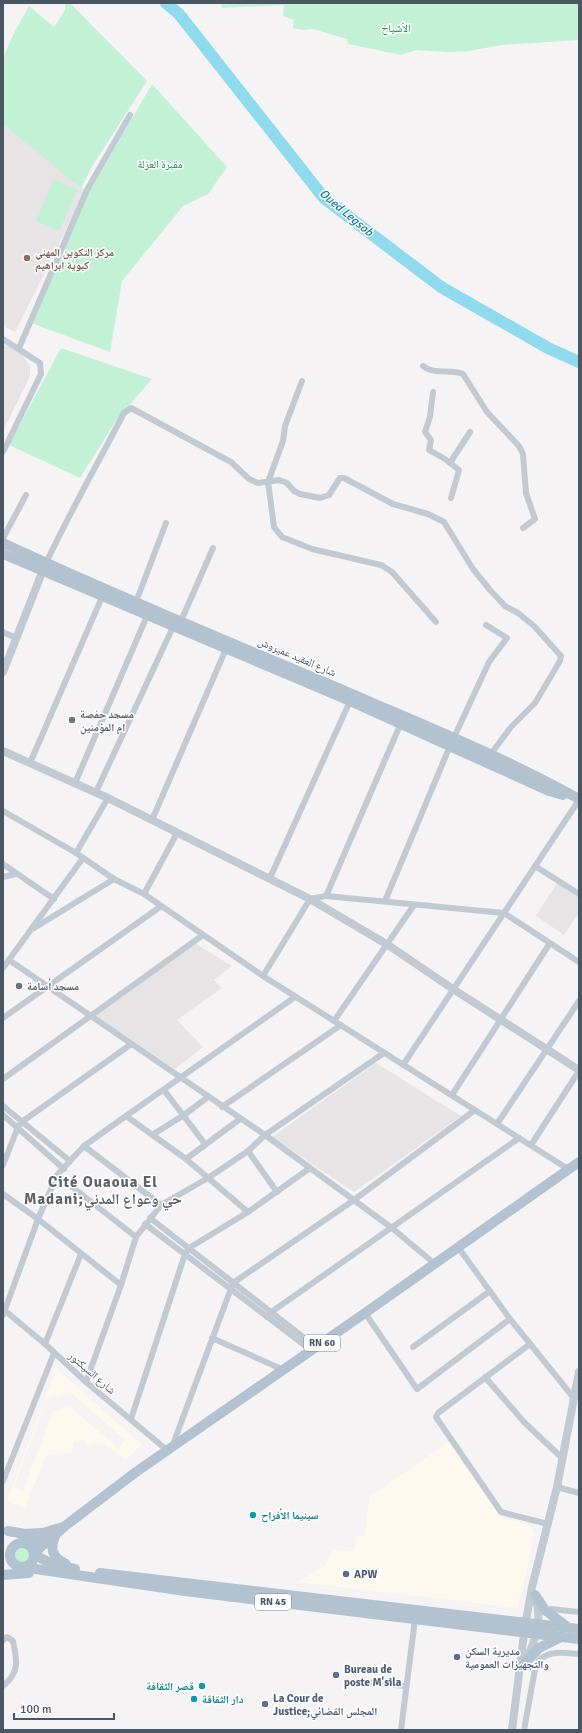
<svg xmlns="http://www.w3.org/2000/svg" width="582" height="1733" viewBox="0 0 582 1733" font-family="Signika,'Noto Naskh Arabic',sans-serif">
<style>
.commercial{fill:#fdf9ef;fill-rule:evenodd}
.education{fill:#e6e4e5}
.green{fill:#c3f1d5}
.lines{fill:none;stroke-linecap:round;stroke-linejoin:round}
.river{stroke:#90daee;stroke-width:12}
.minor{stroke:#c1cad2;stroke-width:6}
.tertiary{stroke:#c1cad2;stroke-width:8}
.primary{stroke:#b3c2d1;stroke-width:10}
.education-dot{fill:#8d6e63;stroke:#fff;stroke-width:1.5}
.worship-dot{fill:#6b7280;stroke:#fff;stroke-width:1.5}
.culture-dot{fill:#0f9aa8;stroke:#fff;stroke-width:1.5}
.service-dot{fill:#5c6f8a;stroke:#fff;stroke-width:1.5}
.labels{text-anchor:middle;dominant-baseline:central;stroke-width:3;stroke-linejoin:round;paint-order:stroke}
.shield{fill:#fff;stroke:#808990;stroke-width:1}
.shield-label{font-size:10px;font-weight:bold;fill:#4a5661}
.park-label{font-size:11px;fill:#17864f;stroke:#fff}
.education-label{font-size:11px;font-weight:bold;fill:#785e54;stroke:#fff;text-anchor:start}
.street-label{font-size:11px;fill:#4a5661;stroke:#fff}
.worship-label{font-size:11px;font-weight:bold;fill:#5b616d;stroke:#fff;text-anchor:start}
.culture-label{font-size:11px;font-weight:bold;fill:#0d838f;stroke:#fff;text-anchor:start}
.service-label{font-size:11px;font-weight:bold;fill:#4e5e75;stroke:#fff;text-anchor:start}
.water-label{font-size:12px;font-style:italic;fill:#0c7c9b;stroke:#fff}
.district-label{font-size:15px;font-weight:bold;letter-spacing:1px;fill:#5f6368;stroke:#fff}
</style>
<rect width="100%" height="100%" fill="#f5f3f3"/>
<g class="commercial">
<path d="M56 1368 142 1445 125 1460 102 1442 89 1446 83 1439 74 1442 72 1452 46 1456 25 1508 7 1501ZM70 1392 125 1440 118 1448 69 1406 53 1411 23 1490 14 1487 46 1399Z"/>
<polygon points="450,1441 461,1456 460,1460 464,1465 468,1466 505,1519 528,1524 535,1533 518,1608 298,1582 325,1565 332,1550 354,1551 357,1535 365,1536 369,1497"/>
</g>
<g class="education">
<polygon points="3,124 86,190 15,332 3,326"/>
<polygon points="3,343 22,354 30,367 30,376 3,431"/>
<polygon points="557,883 579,897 579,913 564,935 536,916"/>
<polygon points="196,944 232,966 214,980 222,988 177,1020 203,1047 175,1069 94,1015"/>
<polygon points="376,1063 461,1116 354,1192 272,1137"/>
</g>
<g class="green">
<polygon points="65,3 70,3 147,81 93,165 81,188 3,124 3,58 13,35 29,6 54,27 65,10"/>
<polygon points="221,3 579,3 579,40 501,45 469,51 447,52 416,50 401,55 348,44 347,39 313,29 303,30 293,28 294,20 283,16 284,5 222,8"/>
<polygon points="152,84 227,167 208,194 183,206 122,281 110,352 31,323 88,194"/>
<polygon points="54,179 78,190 59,231 36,221"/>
<polygon points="61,348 152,379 117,419 80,478 9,445"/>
<circle cx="22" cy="1555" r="9"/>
</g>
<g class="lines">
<polyline class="river" points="166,3 179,14 324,198 441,287 548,348 579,362"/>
<g class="minor">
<polyline points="3,339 40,363 41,374 3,452"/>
<polyline points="19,348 87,190 130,115"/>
<path d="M423 366C433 375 450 369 463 374L487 412 519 446 523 454 526 493 535 519 523 528"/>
<polyline points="302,381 285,426 283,441 268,482 274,527 282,537 312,549 381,565 392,572 436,622"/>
<polyline points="433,392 430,417 425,432 431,440 429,450 445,459 459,470 451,498"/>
<polyline points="450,463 470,432"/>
<polyline points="3,538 26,495"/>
<path d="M46 563C70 512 98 463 124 413L131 408 231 462 249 479 258 483 279 480 287 483 294 491 300 494 320 498 329 495 340 478H344L393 504 428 514 444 522 473 569 490 590 505 606 518 613 534 626 561 656 560 661 535 703 511 727 490 755"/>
<polyline points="136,602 166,523"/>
<polyline points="181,621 213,548"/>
<polyline points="3,632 16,638"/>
<polyline points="30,763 102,597"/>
<polyline points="75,783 147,616"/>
<polyline points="96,792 173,627"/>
<polyline points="3,811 76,853 114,879 144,894 263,976 568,1169"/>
<polyline points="152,820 226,649"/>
<polyline points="76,853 108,798"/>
<polyline points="3,864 54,899"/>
<polyline points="535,866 579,894"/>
<polyline points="3,877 16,874"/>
<polyline points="270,878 350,701"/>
<polyline points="144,894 177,833"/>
<polyline points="326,896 504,913 579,962"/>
<polyline points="385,901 450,746 489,662 507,638 486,625"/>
<polyline points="34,928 114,879"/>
<polyline points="9,960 265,1135 392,1228 435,1264"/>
<polyline points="3,968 83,858"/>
<polyline points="263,976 310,899 326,896 401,723"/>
<polyline points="3,1018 160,907"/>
<polyline points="334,1021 414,905"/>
<polyline points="403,1065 579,800"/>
<polyline points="3,1079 203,935"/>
<polyline points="164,1090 205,1144"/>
<polyline points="452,1095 550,943"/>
<polyline points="3,1106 70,1161"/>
<polyline points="222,1107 341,1025"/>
<polyline points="3,1115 64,1169"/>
<polyline points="126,1116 186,1159 248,1212"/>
<polyline points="497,1124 579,1001"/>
<polyline points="152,1135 184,1115 208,1097"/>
<polyline points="531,1145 579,1071"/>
<polyline points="248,1151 277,1192"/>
<polyline points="186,1159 240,1119"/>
<polyline points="3,1165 18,1127 23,1121 130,1045"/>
<polyline points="57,1175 136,1237 161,1205 84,1146"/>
<polyline points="3,1194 38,1219 121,1285"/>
<polyline points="161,1205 208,1178 248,1151 265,1135 384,1053"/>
<polyline points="150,1218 316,1347"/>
<polyline points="145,1224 311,1350"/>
<polyline points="458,1247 510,1319 573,1397"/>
<polyline points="3,1309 45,1344 86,1382 168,1451"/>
<polyline points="365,1313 417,1389 510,1319"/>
<polyline points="3,1315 38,1219 57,1175 70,1161 84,1146 116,1123 295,997"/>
<polyline points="267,1317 270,1313 519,1138"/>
<polyline points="212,1338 284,1370"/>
<polyline points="45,1344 81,1254"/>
<polyline points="530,1344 438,1413 436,1417 501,1512 548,1524"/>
<polyline points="413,1347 490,1291"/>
<polyline points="485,1377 524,1422 563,1459"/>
<polyline points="86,1382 121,1285 136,1237"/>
<polyline points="131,1419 185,1254 189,1248 248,1212 310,1168"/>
<polyline points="172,1447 233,1283 354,1200 475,1110"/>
<polyline points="3,1481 54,1353"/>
<polyline points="557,1487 579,1493"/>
<polyline points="548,1612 551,1609 579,1612"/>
<path d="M3 1640 7 1637 13 1641C17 1661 20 1672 3 1686"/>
<polyline points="363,1682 406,1686"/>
<polyline points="401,1730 415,1619"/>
<path d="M524 1730 536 1664C547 1649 562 1653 579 1654"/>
</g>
<g class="tertiary">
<polyline points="3,672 45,565"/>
<polyline points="3,751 108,798 310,899 388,945 453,989 579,1070"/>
<path d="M527 1658C536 1639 542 1621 536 1600"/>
<polyline points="512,1730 525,1626 532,1587 557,1487 579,1372"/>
</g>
<g class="primary">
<path d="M3 543C123 599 245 648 366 700 438 731 511 761 579 799"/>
<polyline points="3,554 350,701 549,791 563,795"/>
<polyline points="8,1531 25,1534 42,1533"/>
<path d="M55 1536C49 1550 53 1558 66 1564"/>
<circle cx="22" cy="1555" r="12"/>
<polyline points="28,1544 46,1532 63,1527"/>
<polyline points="34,1553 65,1526 136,1472 365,1313 579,1162"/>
<polyline points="34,1555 55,1565 75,1569"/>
<polyline points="22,1567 185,1591 579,1639"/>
<polyline points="100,1573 579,1629"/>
<polyline points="3,1575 29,1573"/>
<polyline points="535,1595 545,1610 566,1626"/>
<polyline points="523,1665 539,1648 561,1637"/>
</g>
</g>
<circle class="education-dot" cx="27" cy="258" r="4"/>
<g class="worship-dot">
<circle cx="72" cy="720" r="4"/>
<circle cx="19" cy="986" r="4"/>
</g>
<g class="culture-dot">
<circle cx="253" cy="1515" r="4"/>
<circle cx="202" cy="1686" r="4"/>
<circle cx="194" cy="1699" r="4"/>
</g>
<g class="service-dot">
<circle cx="346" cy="1574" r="4"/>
<circle cx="457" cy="1657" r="4"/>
<circle cx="336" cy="1675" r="4"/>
<circle cx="265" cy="1704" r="4"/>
</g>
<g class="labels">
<g class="shield">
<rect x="304" y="1335" width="36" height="16" rx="3"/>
<rect x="255" y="1594" width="36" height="16" rx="3"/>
</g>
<g class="shield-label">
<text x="322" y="1343">RN 60</text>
<text x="273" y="1602">RN 45</text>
</g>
<g class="park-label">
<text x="396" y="28">الأشياخ</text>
<text x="160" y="164">مقبرة العزلة</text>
</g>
<g class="education-label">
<text x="35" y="252">مركز التكوين المهني<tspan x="35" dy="13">كبوية ابراهيم</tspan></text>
</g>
<g class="street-label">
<text transform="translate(297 657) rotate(23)">شارع العقيد عميروش</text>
<text transform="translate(92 1373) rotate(41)">شارع السيكتور</text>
</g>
<g class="worship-label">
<text x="80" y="714">مسجد حفصة<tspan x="80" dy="13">ام المؤمنين</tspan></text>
<text x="27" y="986">مسجد أسامة</text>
</g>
<g class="culture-label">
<text x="261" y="1515">سينيما الأفراح</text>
<text x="194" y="1686" text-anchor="end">قصر الثقافة</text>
<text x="202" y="1699">دار الثقاقة</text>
</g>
<g class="service-label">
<text x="354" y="1574">APW</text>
<text x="465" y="1651">مديرية السكن<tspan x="465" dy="13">والتجهيزات العمومية</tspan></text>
<text x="344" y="1669">Bureau de<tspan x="344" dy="13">poste M'sila</tspan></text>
<text x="273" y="1698">La Cour de<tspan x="273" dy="13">Justice;المجلس القضائي</tspan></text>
</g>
<g class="water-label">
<text transform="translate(346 213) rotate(40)">Oued Legsob</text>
</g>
<g class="district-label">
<text x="103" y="1182">Cité Ouaoua El<tspan x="103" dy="17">Madani;حي وعواع المدني</tspan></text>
</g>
</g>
<rect width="582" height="1733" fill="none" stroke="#4a5661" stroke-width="8"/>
<path d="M14 1713v6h100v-6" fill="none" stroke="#4a5661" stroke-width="2"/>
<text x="20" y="1713" font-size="12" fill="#4a5661" stroke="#ffffff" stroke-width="3" paint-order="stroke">100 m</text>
</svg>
